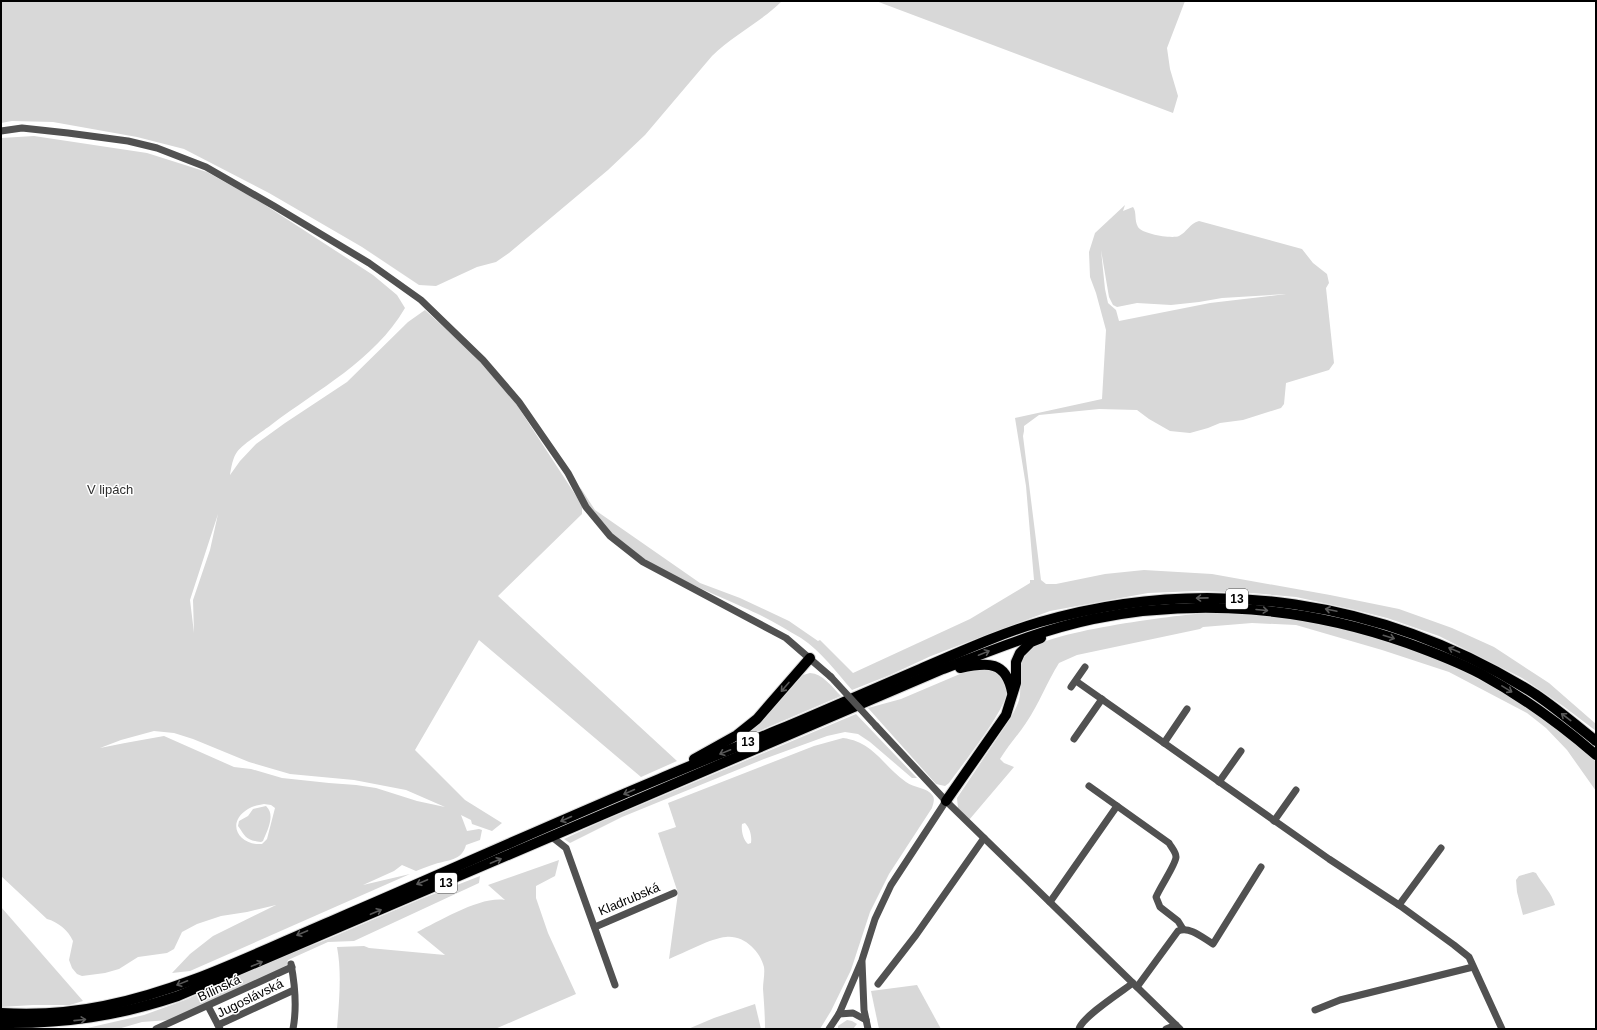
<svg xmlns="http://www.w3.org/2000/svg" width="1597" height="1030" viewBox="0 0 1597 1030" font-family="Arial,sans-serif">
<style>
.green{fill:#d8d8d8;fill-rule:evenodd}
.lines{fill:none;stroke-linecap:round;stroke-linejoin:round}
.highway-casing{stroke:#dbdbdb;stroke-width:12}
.minor{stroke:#515151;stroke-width:7}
.highway{stroke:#000;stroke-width:10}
.minor-bridge{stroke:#515151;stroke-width:7}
.oneway{stroke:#595959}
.labels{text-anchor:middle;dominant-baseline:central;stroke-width:3;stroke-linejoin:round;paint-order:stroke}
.shield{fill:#fff;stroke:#4c4c4c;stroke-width:1}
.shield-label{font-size:12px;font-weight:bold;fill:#000}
.park-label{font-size:13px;fill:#2f2f2f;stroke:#fff}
.street-label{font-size:13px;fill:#000;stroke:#fff}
</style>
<rect width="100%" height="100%" fill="#fff"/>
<g class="green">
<path d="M1 1H782C761 22 733 35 712 56L645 135 608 170 509 253 496 262 477 267 436 286 419 285 362 247 269 193 184 149 137 137 53 122 12 121 1 123Z"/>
<polygon points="876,1 1185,1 1167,48 1170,69 1178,96 1173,113"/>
<path d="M34 136 147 153 207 172 262 203 373 275 397 295 405 308C374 361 318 389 271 425 263 431 242 445 237 452 233 457 231 468 230 475L240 461 256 444 285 423 347 382 408 322 425 310 471 352 513 399 582 505V514L498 596 677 761 641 777 479 640 415 750 465 800 502 823 492 831 472 824 471 820 461 815 467 831 479 829 482 830 480 840 466 845C462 861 447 860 435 864 428 866 422 869 416 871L402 865 394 871 363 885 410 874 190 971 172 973 190 954 213 936 276 905 247 912 221 916 197 924 182 932 174 949 167 953 138 957 119 969 105 973 82 976 77 974 72 968 69 960 73 941C68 930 58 922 47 919L1 876V138ZM218 514 210 550 193 600 194 633 190 600ZM154 731 174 733 193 739 249 762 290 774 354 780 406 790 445 807 417 801 376 788 356 785 329 783 282 778 251 769 234 767 164 736 125 743 100 748 121 740ZM264 804 271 805 275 808 267 839 262 844C239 846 225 823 248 809 253 806 259 805 264 804Z"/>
<path d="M1125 205 1123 211 1133 207C1137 212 1134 220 1138 227 1142 234 1172 239 1179 236 1187 232 1189 224 1199 221L1302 249 1313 263 1327 274 1329 283 1326 288 1334 363 1329 370 1286 383 1284 404 1281 408 1243 420 1220 423 1208 428 1190 433 1170 431 1149 419 1137 410 1099 409 1039 415 1024 426V431L1023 436 1041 580 1046 584H1056L1105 574 1144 570 1212 574 1330 595 1399 609 1452 628 1494 647 1549 683 1596 724V731L1563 706 1522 678 1439 636 1387 618 1351 609 1296 597 1252 593 1198 591 1148 593 1050 611 931 656 890 675 852 690C837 673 821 651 801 638 787 630 773 621 758 614 700 586 601 555 580 487L595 510 700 583 740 598 789 621 818 641 820 640 853 673 970 619 1030 583V580H1034L1026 486 1015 418 1102 399 1106 330 1096 293 1090 277 1089 252 1095 233ZM1101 250 1109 297 1113 305 1117 307 1137 303 1171 305 1199 302 1222 298 1286 294 1210 303 1119 321 1116 310 1108 303 1105 289Z"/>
<path d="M1207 613C1230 614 1253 614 1276 617 1367 627 1456 660 1532 711 1554 726 1575 744 1596 762V791L1567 750 1546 728 1527 713 1449 672 1382 650 1296 625 1252 623 1203 627 1200 629 1077 655 1059 663C1047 682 1039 704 1026 723 1018 735 1008 746 1000 759L1004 763 1014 767 969 820 958 808 957 798C970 779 983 759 996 740 1004 728 1013 716 1018 703 1024 689 1015 664 1024 653 1040 632 1176 615 1207 613Z"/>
<path d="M974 668 999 671C1003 677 1008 684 1007 691 1006 710 962 765 949 783L945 786 936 784 868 708 901 699Z"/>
<path d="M810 673C823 674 831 686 841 696L743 738 764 719 803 675Z"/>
<polygon points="856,714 917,778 912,778 870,742 858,734 845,732 827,736 764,759 622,817 570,843 564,839 598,823"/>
<path d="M843 738C874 742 883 766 906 782 914 788 927 787 933 796 935 800 933 804 932 808L889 874 870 912 851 970 831 1011 820 1029H765C765 1016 764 1002 763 989 763 982 765 974 764 967 760 951 744 935 726 937 711 938 684 953 669 959L678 893 658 833 676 827 668 803 814 746ZM745 823C750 828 752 836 751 843L748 844C743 840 741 830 742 824Z"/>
<path d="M266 806C276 815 267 831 263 841L261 842C245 840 246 837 238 826L239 821 248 816 253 809Z"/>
<path d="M559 860 555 876 536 886V898L548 933 576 994 495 1029H337C339 1002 342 973 337 947L364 946 369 948 445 955 417 932C440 921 480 896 505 900L488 885Z"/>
<path d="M1533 872 1536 873C1542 884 1552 893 1555 905L1523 915 1517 892 1516 880 1519 876Z"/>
<polygon points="480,876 479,883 354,941 328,942 288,960 286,968 169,1020 142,1022 118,1029 83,1029 144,1015 185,1000 273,960 323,941 421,899"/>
<polygon points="1,907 83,1001 70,1005 33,1005 1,1007"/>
<polygon points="917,985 941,1029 879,1029 871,991"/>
<polygon points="755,1004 761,1029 688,1029 714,1018"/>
<polygon points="847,1020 852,1021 857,1024 853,1029 838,1029 838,1026"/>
</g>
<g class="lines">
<g class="highway-casing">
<g id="highway">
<path d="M960 668C988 662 1006 661 1012 692"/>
<polyline points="694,759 737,735 757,719 810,658"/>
<polyline points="946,801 1006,715 1016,683 1016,662 1020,653 1031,642 1041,638"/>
<path d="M1 1013C35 1015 70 1013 104 1006 185 990 260 951 336 919 444 873 551 824 659 779 699 762 739 746 778 730 826 710 873 689 920 669 960 652 999 634 1040 622 1209 573 1386 600 1535 694 1556 708 1576 725 1596 741"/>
<path d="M1 1023C65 1024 118 1016 178 996L943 669C993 650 1041 630 1093 619 1198 598 1306 607 1407 643 1432 652 1458 662 1481 674 1523 697 1560 724 1596 755"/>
</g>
</g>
<g class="minor">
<polyline points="1,131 22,128 68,133 128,141 157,148 206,167 274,206 369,263 421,300 483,360 519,402 568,473 586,507 610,536 643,562 786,638 831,677"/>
<polyline points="1076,681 1329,859 1399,905 1454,945 1469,957 1502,1029"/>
<polyline points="1071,687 1085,667"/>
<polyline points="876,726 946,801 1180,1029"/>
<polyline points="1074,739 1102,699"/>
<polyline points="1164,743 1187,709"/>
<polyline points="1219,782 1241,751"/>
<path d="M1089 786 1169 843C1171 847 1176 852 1176 857 1176 864 1160 887 1156 897L1160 907 1178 921 1183 929"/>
<polyline points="1274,821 1296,790"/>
<polyline points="552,837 566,848 615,985"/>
<polyline points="1050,902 1117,806"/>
<polyline points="1399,905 1441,848"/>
<polyline points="595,927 674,893"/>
<polyline points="862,962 864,1010 868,1029"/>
<path d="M291 964C295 985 297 1008 293 1029"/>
<polyline points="878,984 916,935 984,838"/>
<path d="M1137 987 1178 931C1190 926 1203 938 1213 944L1261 867"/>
<polyline points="208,1006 218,1025"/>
<polyline points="1315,1010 1340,1000 1473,967"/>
<polyline points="839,1014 853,1013 866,1020"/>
<polyline points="156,1029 292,967"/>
<polyline points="220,1029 218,1025 294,990"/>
<polyline points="829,1029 839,1014 862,960 875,919 891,885 946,801"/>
<path d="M1079 1029C1082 1017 1121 992 1133 983"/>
<polyline points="1166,1029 1176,1025"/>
</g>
<use href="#highway" class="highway"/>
<polyline class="minor-bridge" points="831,677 876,726"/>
</g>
<defs><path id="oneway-shaft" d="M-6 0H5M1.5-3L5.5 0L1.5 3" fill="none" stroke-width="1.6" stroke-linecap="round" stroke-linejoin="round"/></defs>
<g class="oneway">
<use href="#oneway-shaft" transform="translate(1202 598) rotate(179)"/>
<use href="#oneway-shaft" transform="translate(1262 610) rotate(5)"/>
<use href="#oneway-shaft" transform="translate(1331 610) rotate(-168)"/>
<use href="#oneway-shaft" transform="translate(1389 637) rotate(17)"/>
<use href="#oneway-shaft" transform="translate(1454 650) rotate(-157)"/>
<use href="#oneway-shaft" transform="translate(984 653) rotate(-22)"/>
<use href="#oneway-shaft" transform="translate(785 687) rotate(131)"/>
<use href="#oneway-shaft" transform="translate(1507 689) rotate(31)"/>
<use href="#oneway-shaft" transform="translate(1566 717) rotate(-143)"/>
<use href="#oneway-shaft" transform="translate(725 752) rotate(158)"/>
<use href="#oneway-shaft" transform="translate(629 792) rotate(156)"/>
<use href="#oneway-shaft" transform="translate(566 819) rotate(156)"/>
<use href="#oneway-shaft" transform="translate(496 861) rotate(-23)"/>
<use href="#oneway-shaft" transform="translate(422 882) rotate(157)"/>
<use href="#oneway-shaft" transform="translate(376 912) rotate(-23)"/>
<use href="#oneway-shaft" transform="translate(302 933) rotate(157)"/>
<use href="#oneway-shaft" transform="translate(257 964) rotate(-23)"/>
<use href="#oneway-shaft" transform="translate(182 983) rotate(158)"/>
<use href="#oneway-shaft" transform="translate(80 1020) rotate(-6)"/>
</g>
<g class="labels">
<g class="shield">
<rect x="1226" y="589" width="22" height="20" rx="3"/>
<rect x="737" y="732" width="22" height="20" rx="3"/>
<rect x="435" y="873" width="22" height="20" rx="3"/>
</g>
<g class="shield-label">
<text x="1237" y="599">13</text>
<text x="748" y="742">13</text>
<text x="446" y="883">13</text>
</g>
<g class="park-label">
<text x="110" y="489">V lipách</text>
</g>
<g class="street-label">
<text transform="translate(629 899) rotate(-23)">Kladrubská</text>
<text transform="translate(219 988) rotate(-25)">Bílinská</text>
<text transform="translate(250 998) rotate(-26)">Jugoslávská</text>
</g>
</g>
<rect width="1597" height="1030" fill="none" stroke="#000000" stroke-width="4"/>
</svg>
